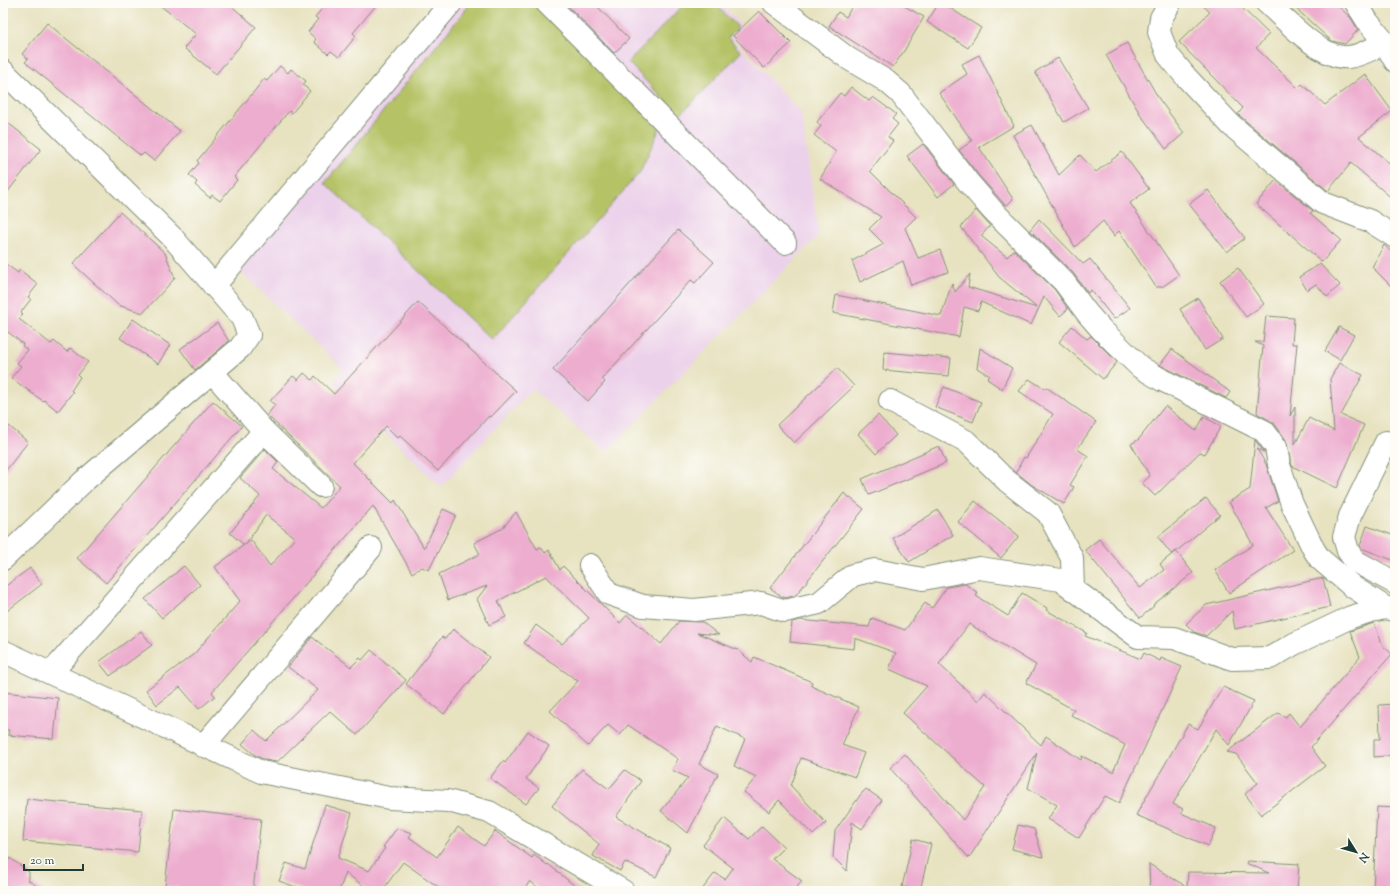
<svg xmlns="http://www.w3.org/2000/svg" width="1398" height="894" viewBox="0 0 1398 894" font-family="'Sorts Mill Goudy',serif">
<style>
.built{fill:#ecd1ea}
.green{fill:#b5c366;stroke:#6a804d}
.building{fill:#edadcf;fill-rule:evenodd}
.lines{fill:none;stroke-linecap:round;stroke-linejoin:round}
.minor-casing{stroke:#83907a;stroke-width:24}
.minor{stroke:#fff;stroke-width:22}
</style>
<rect width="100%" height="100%" fill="#fdfcf7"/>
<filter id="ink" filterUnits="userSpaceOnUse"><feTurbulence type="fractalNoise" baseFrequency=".025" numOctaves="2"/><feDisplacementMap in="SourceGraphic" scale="8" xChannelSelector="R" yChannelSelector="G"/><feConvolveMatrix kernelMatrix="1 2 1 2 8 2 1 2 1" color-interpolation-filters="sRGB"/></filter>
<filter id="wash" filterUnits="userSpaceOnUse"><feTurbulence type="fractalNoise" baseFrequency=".012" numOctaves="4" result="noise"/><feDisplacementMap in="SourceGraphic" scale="16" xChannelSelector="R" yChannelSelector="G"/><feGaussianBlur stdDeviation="0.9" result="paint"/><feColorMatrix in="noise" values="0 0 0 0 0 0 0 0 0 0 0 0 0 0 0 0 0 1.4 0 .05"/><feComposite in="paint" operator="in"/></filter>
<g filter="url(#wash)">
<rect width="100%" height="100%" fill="#e7e2c0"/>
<polygon class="built" points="457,3 720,3 742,26 731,37 801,113 819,235 606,452 532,389 441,487 333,382 343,369 238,269"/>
<g class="green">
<polygon points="471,3 536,3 660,128 640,172 492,340 325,183"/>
<polygon points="685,3 714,3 738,27 728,38 741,52 679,116 628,62"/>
</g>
<g id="blocks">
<g class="building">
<polygon points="157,3 228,3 256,27 216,74 184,48 196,34"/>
<polygon points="327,3 378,3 353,33 356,36 339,57 331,51 328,54 314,42 316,39 308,32 318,19 315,17"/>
<polygon points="565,3 594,3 629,39 614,53"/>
<polygon points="854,3 899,3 924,17 904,51 893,67 829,26 838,12 846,17"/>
<polygon points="939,3 942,3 981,28 968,48 927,22"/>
<polygon points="1200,3 1237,3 1269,34 1256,48 1298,88 1302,84 1325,105 1365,74 1392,111 1359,137 1395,168 1395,201 1351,163 1328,191 1240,116 1238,114 1243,108 1179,42 1210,12"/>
<polygon points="1290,3 1335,3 1351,18 1358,30 1345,44 1332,41 1327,37"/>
<polygon points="759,11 791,43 764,68 733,36"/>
<polygon points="47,23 180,131 154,161 144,153 141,156 25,62 28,59 22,54"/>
<polygon points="1127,43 1159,99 1184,133 1166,149 1140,114 1106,55"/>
<polygon points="979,55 1014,126 979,147 1013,199 1006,206 979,176 959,150 972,141 939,93 967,74 962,64"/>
<polygon points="1058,58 1088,108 1064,122 1035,72"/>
<polygon points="280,66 288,73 291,69 306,81 303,85 310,91 292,113 289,111 234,177 237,180 220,201 212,195 210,198 195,185 197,182 189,175 199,163 197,161 252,94 264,79 267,81"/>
<polygon points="851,87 869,101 873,97 896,114 892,119 898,124 888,137 893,141 870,171 916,217 905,228 918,258 940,250 948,272 911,285 903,261 860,282 852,261 884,244 869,229 881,217 820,179 836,152 814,135 821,126 817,122 840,93 844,96"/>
<polygon points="3,119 41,149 3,198"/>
<polygon points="1032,125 1059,175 1080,155 1096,172 1122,152 1149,189 1130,203 1179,275 1162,287 1156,287 1119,231 1114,236 1103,221 1075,247 1013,135"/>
<polygon points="923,144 954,184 938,197 907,156"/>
<polygon points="1276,180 1313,211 1310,213 1341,240 1322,262 1256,204"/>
<polygon points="1208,190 1245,238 1227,252 1189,204"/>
<polygon points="976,210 990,226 981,236 1007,257 1014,250 1055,290 1068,309 1060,316 1044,297 1031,325 981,302 978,311 964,307 959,337 833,313 836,295 941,316 952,283 955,292 970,274 968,287 1037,308 999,277 961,227"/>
<polygon points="120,212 165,253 175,278 143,313 118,305 73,264"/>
<polygon points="1039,219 1083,264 1090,259 1130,308 1114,319 1091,290 1088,293 1073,273 1030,230"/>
<polygon points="678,230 714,262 695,283 691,280 602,379 605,382 588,401 553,370"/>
<polygon points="1384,245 1395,255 1395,290 1372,267"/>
<polygon points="3,262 18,273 20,270 38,284 28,297 31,299 21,312 23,314 19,319 51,344 54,341 67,352 70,348 88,362 78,375 80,377 71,391 73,392 58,411 44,400 43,401 11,378 21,366 17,363 28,350 22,346 23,344 8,332 3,339"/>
<polygon points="1320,264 1340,285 1327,297 1316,284 1307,290 1299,277"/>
<polygon points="1238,268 1264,304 1246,317 1220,281"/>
<polygon points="1198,298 1223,339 1205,350 1180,309"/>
<path d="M418 302 516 391 491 417 489 416 438 471 400 436 398 438 386 426 353 463 393 503 395 500 424 548 443 509 456 515 429 570 422 567 412 573 373 506 212 692 215 696 199 709 180 687 157 705 146 690 194 654 240 601 215 567 244 545 230 533 260 496 240 478 265 449 278 462 273 469 321 508 340 486 267 415 275 405 270 401 293 376 298 380 304 373 312 380 315 376 334 394ZM266 515 295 538 270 566 251 540 245 545Z"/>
<polygon points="1266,316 1294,318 1292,344 1297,344 1290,416 1295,407 1295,444 1309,418 1334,431 1330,379 1339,363 1363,375 1341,415 1364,425 1337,488 1292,466 1286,440 1274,423 1257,413 1263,346 1255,342 1263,342"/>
<polygon points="133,319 170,345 158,364 120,338"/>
<polygon points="217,323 229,341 195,370 180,349"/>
<polygon points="1072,326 1087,339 1091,336 1117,362 1103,379 1059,342"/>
<polygon points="1339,327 1354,335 1340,360 1325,351"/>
<polygon points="980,348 1012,368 1002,389 987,379 990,376 977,368"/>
<polygon points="1172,349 1230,392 1226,398 1160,365"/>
<polygon points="884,352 951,358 949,376 883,370"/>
<polygon points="837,368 854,386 794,443 777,425"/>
<polygon points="1029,379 1045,389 1046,387 1096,422 1077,449 1088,456 1070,485 1074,487 1064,504 1032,485 1016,472 1024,457 1026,458 1053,414 1019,391"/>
<polygon points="944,387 981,402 973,422 935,407"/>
<polygon points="213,401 242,426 106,583 77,558"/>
<polygon points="1165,406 1196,431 1204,417 1221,426 1205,454 1200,452 1155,496 1142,483 1150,476 1131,444 1139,439"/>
<polygon points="878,415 896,435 876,454 858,434"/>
<polygon points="3,421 28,442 3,474"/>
<polygon points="1255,440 1264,452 1257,449 1266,464 1278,501 1266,508 1293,550 1229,593 1215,570 1253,545 1229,502 1250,489"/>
<polygon points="939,446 946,463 869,495 862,479"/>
<polygon points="844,493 864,509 796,595 786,598 781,596 770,588"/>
<polygon points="1206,498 1220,515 1172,555 1158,537"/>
<polygon points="975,501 1019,536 1001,558 958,522"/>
<polygon points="938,510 953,535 909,562 893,538"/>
<polygon points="516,512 537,549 541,547 545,553 549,550 560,570 563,566 620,623 627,615 661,644 679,621 702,622 719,635 697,633 738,650 752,662 754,657 812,682 811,686 859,707 842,745 864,753 855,777 801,758 791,786 826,823 813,835 779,800 769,812 744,792 756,777 734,766 745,739 717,726 699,764 718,774 688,833 661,811 688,778 672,770 678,759 628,725 620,735 608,725 588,746 550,711 578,681 524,643 536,625 562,644 589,618 546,576 498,601 506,617 489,625 477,599 487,586 448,600 439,574 480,554 474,543 501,529 501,530"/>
<polygon points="1367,526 1395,536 1395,561 1361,548 1360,546"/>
<polygon points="1099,539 1140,588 1164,570 1160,564 1176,551 1193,573 1153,605 1154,606 1140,618 1085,550"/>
<polygon points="184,566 200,585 162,618 145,599"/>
<polygon points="30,568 42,584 3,614 3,588"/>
<polygon points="1323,578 1330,607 1235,629 1232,611 1206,636 1194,632 1186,624 1206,605"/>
<path d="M965 584 978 593 976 596 1008 616 1022 593 1047 608 1046 610 1087 633 1085 636 1141 659 1144 653 1160 661 1161 658 1182 667 1119 803 1105 796 1079 838 1048 819 1057 805 1028 788 1037 753 969 858 890 768 905 754 963 820 985 787 903 713 927 686 889 669 896 653 855 638 854 649 790 642 792 622 800 620 869 627 872 618 905 630 925 603 932 608 947 587ZM969 624 1036 665 1026 683 1074 710 1071 715 1125 745 1113 772 1082 756 1081 760 1046 736 1041 745 985 692 978 701 939 664Z"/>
<polygon points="1374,623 1383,646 1392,654 1311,747 1325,766 1261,815 1245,794 1258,783 1236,754 1227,752 1278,713 1286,717 1289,713 1300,727 1360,657 1350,631"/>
<polygon points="453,629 489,657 444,714 406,684 442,637 445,639"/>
<polygon points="141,631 152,645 110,676 99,662"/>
<polygon points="312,637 351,667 360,658 362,660 371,650 406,680 357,735 330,711 277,762 265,760 255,755 242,744 254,730 266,741 318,690 288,667"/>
<polygon points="1223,687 1254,701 1229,745 1216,729 1173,804 1183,809 1181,813 1216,828 1208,846 1136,815 1188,724 1198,729"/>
<polygon points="3,692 58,698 54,739 8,735 9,730 3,730"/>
<polygon points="1395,704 1395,755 1374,757 1374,739 1380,739 1379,705"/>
<polygon points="528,731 549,746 526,779 539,788 526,804 490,778 503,761 505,763"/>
<polygon points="582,769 609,789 625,770 641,781 616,817 670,848 656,877 625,862 620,871 593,856 599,844 552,806"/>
<polygon points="866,789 882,800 862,829 852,822 847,871 833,857 835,831 861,794"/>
<polygon points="27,799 142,810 138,852 23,841"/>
<polygon points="325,805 352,813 338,858 369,871 385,848 383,847 397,828 412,833 409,837 437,857 458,827 484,846 495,831 532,858 534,855 547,865 548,864 581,891 542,891 530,881 523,891 444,891 403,862 382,891 370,891 346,873 339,891 307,891 279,881 286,863 305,869"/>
<polygon points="1377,807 1395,808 1394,891 1373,891"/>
<polygon points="174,809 261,819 253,891 212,891 165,886"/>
<polygon points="724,818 749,839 762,826 784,847 772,859 802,881 794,891 701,891 715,873 725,879 733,868 703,845"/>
<polygon points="1018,825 1034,829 1043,857 1012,849"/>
<polygon points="913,839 931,844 920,891 902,887"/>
<polygon points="10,858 29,872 29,878 28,880 44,891 3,891 3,868"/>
<polygon points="1247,861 1299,864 1297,891 1221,889 1220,891 1150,891 1149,864 1187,887 1188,872 1269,873 1246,863"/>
</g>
</g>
</g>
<g filter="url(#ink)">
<use href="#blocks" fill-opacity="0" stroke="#83907a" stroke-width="1"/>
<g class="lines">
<g class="minor-casing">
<g id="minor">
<polyline points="547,3 785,243"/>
<polyline points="774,3 849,59 886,81 900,93 968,182 993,211 1064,282 1087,313 1101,329 1140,367 1162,380 1264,431 1276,447 1279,465 1292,504 1314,550 1320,559 1353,587 1386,608"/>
<polyline points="1170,3 1161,18 1159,32 1168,55 1186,77 1231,125 1323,203 1370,221 1395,237"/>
<path d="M1267 3C1285 19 1322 60 1348 57 1361 56 1373 48 1385 43"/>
<polyline points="1356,3 1368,22 1385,43 1395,61"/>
<polyline points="3,71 172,237 242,318 249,335 240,348 84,481 3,559"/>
<polyline points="214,286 451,3"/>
<polyline points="212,372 264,431 321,486"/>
<polyline points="890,401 966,441 1007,481 1048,513 1072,558 1073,589"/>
<polyline points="1386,442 1350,516 1344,537 1348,551 1355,561 1395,583"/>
<polyline points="590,565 609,594 643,606 694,610 761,603 785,611 819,603 853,575 875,570 923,579 979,568 1061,580 1138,637 1174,638 1232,659 1270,658 1294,644 1351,617 1371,611 1386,608 1394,610"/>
<polyline points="3,651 261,772 389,798 448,801 489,812 623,891"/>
<polyline points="51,673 264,431"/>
<polyline points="203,746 371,548"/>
</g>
</g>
<use href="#minor" class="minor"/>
</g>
</g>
<rect width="1398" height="894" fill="none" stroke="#fdfcf7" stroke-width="16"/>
<g transform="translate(1356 852) rotate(127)" stroke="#fdfcf7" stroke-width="3" paint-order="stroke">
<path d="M0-3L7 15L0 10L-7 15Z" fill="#1f3d34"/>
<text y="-6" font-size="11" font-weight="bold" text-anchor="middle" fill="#1f3d34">N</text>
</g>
<path d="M24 864v6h59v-6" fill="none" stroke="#1f3d34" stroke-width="2"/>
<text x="30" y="864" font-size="12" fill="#1f3d34" stroke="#fdfcf7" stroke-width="3" paint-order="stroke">20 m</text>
</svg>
